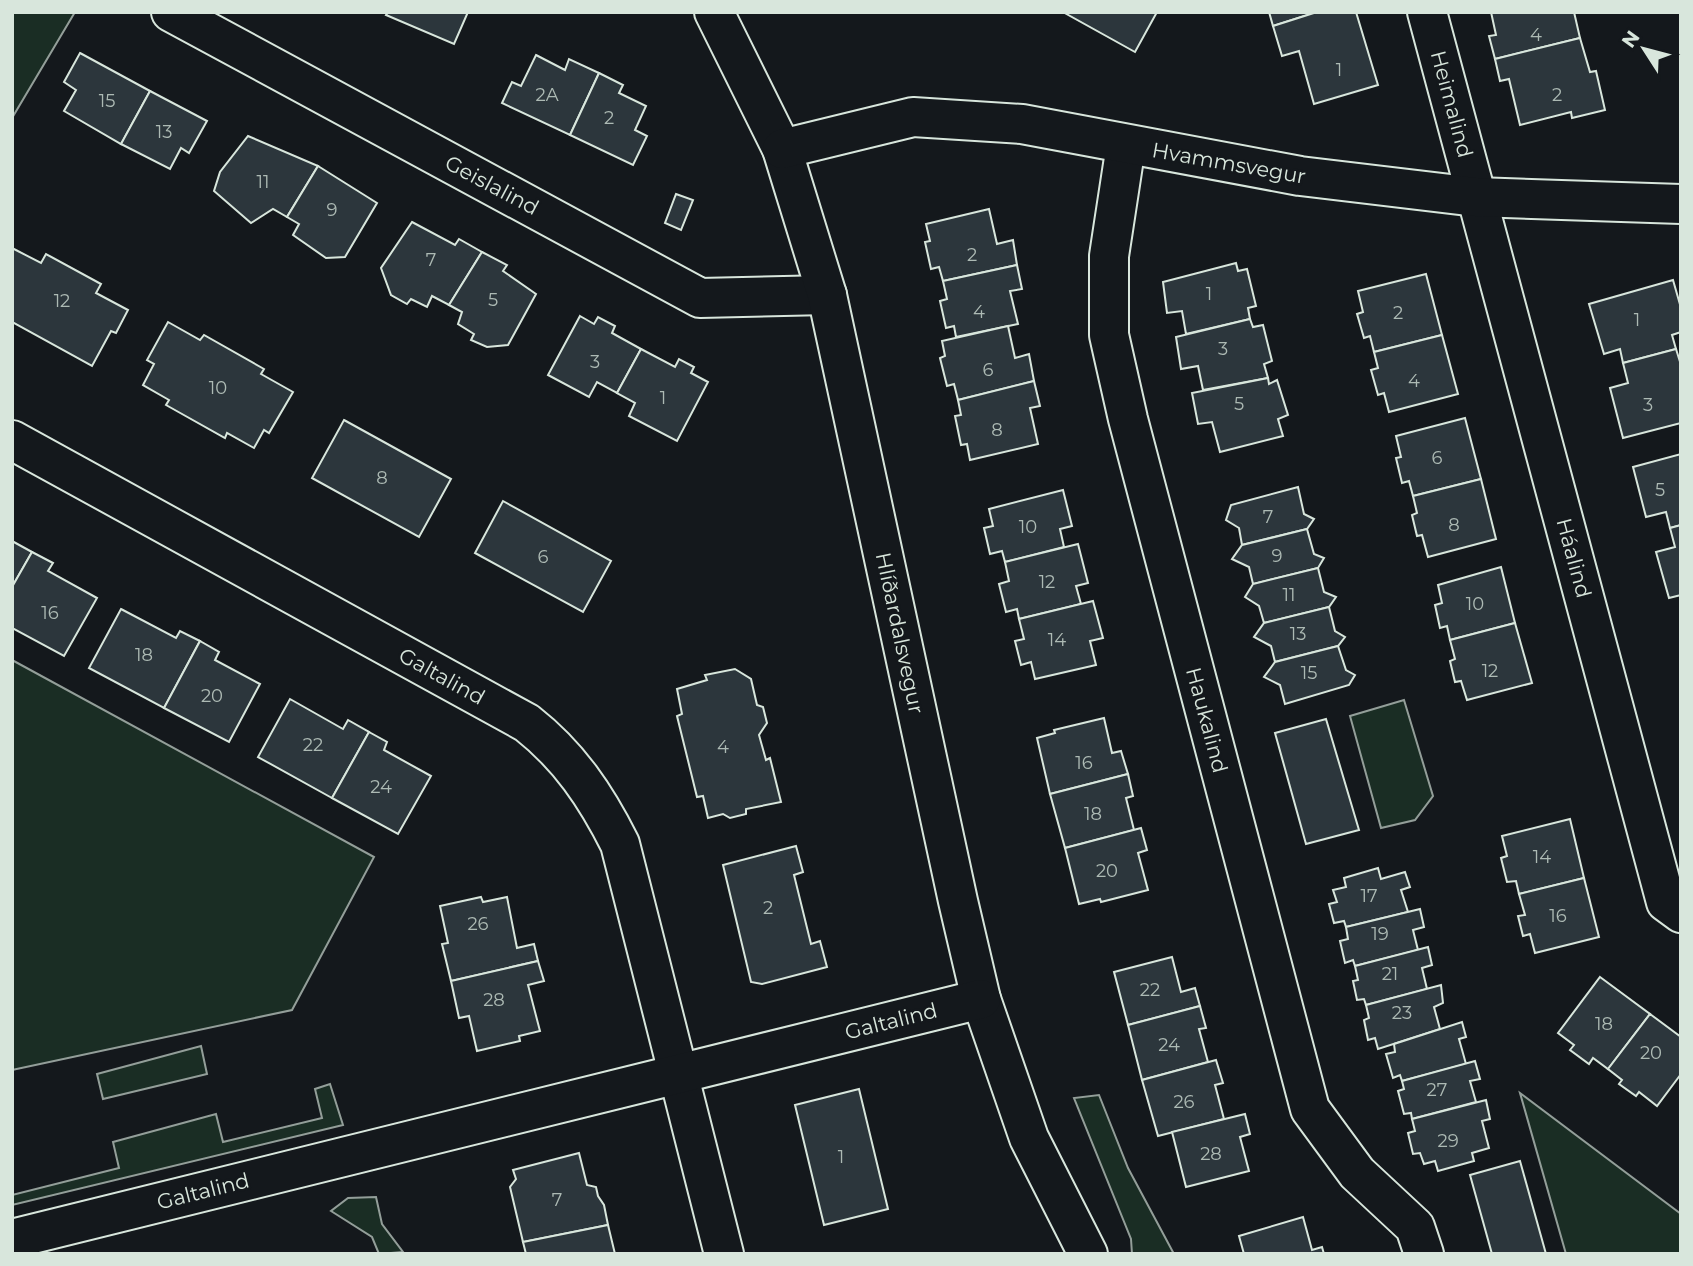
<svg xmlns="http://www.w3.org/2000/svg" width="1693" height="1266" viewBox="0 0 1693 1266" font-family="Montserrat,sans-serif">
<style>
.green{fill:#1a2d24;stroke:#939e99;stroke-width:2}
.building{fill:#2c363c;stroke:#d8e6dc;stroke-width:2}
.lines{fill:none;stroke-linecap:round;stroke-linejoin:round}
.minor-casing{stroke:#d8e6dc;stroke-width:42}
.minor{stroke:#14181c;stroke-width:38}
.labels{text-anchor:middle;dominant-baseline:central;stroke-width:5;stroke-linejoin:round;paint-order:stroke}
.number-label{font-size:18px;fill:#adbab4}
.street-label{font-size:21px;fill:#d8e6dc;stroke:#14181c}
</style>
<rect width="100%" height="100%" fill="#14181c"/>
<g class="green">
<polygon points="12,12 75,12 12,118"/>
<polygon points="12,660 374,857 292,1010 12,1070"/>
<polygon points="1404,700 1433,796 1415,820 1381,828 1350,716"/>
<polygon points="201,1046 207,1074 103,1099 97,1074"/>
<polygon points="330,1084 343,1125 12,1205 12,1195 119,1168 113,1142 216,1114 223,1142 322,1118 315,1089"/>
<polygon points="1520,1093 1681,1214 1681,1254 1566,1254"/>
<polygon points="1099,1095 1128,1168 1174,1254 1132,1254 1131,1239 1074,1098"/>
<polygon points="376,1197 382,1224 403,1252 379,1254 372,1237 331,1211 348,1198"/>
</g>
<g class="building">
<polygon points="388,12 468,12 454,44 386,15"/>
<polygon points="1063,12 1157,12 1135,52"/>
<polygon points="1269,12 1317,12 1273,26"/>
<polygon points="1317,12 1356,12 1378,85 1314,104 1299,51 1282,56 1273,26"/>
<polygon points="1491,12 1574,12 1580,38 1495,59 1489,36 1496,35"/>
<polygon points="1580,38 1590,72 1596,71 1605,110 1572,118 1571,112 1520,125 1509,79 1500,81 1495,59"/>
<polygon points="80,53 150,91 121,144 64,111 76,90 64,82"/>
<polygon points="536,55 565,70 569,59 599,73 570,135 502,103 512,82 521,86"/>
<polygon points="599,73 623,85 619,93 646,106 635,130 647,136 633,165 570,135"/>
<polygon points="150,91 207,121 189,153 181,148 170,169 121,144"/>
<polygon points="248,136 318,166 287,217 273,209 251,223 214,191 220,172"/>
<polygon points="318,166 377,203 345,257 326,258 293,235 299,224 287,217"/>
<polygon points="676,194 693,200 681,230 665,223"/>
<polygon points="989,209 997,244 1013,240 1017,265 943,281 939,267 931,269 925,242 930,241 926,224"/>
<polygon points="412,222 455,245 459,239 482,252 449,305 432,296 427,307 411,299 407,304 391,295 381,268"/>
<polygon points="12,248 41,263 46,254 101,284 96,293 128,310 116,333 111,331 92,366 12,322"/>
<polygon points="482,252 507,265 503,271 536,294 508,345 487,347 471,340 474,334 458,324 462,312 449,305"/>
<polygon points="1236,263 1238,271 1247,269 1256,306 1248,308 1250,319 1186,334 1182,311 1167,313 1163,282"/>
<polygon points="1017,265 1022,289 1010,291 1018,324 956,337 954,326 946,328 940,301 947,299 943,281"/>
<polygon points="1426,274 1442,335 1374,352 1370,336 1364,338 1357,314 1363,312 1358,291"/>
<polygon points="1673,280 1681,308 1681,332 1672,335 1676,349 1623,363 1620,349 1604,354 1589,304"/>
<polygon points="580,316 594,324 598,317 615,326 612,333 641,349 617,393 597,382 589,397 548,375"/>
<polygon points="1250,319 1253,327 1263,325 1272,361 1264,364 1268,378 1203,390 1198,366 1181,369 1176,337"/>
<polygon points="168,322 200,340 204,335 264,369 261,374 293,392 269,433 264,430 254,448 227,433 225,438 166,405 169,400 143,385 154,364 147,360"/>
<polygon points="1008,326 1015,358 1029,354 1034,381 958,400 954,384 947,386 940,358 945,356 942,341"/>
<polygon points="1442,335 1458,394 1389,412 1384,393 1378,395 1371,370 1378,368 1374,352"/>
<polygon points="641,349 675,367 679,359 694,367 691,373 708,382 677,441 629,416 635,403 617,393"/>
<polygon points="1676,349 1681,365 1681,423 1623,438 1610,388 1628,383 1623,363"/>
<polygon points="1268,378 1269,384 1277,380 1288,415 1278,419 1283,436 1220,452 1212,422 1198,424 1192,393"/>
<polygon points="1034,381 1040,406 1030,408 1038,444 970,460 967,444 961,445 955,416 961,415 958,400"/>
<polygon points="1465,418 1481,479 1413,496 1409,481 1402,483 1396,458 1401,457 1396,436"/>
<polygon points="344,420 451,479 419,537 312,478"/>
<polygon points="1681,454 1681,525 1670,528 1666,512 1646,517 1633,467"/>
<polygon points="1481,479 1496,539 1428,557 1422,535 1417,536 1412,515 1417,513 1413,496"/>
<polygon points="1298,487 1304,514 1314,519 1307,529 1242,545 1239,528 1226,520 1231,505"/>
<polygon points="1063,490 1072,526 1060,529 1064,547 1005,562 1002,551 990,554 984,528 993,526 989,509"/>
<polygon points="503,501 611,561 583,612 475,553"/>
<polygon points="1681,525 1681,595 1669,598 1656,552 1675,547 1670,528"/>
<polygon points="1307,529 1314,554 1324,558 1318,568 1253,584 1249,567 1232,559 1242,545"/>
<polygon points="12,541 32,552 12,587"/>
<polygon points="1078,544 1088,583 1076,586 1081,604 1019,619 1017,609 1006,612 999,584 1009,581 1005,562"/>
<polygon points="32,552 53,563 48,571 97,598 64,656 12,628 12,587"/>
<polygon points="1501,567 1515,623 1450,640 1447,626 1440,628 1435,605 1442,603 1438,585"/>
<polygon points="1318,568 1324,592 1336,597 1329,607 1264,623 1259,606 1245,597 1253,584"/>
<polygon points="1093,601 1103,638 1090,641 1096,665 1035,679 1031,662 1021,665 1015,641 1024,639 1019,619"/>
<polygon points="1329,607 1335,631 1345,637 1338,646 1275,662 1271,646 1254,637 1264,623"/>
<polygon points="121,609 176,638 180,631 200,641 164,708 89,668"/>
<polygon points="1515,623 1532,683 1467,700 1461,681 1455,682 1450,661 1455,659 1450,640"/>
<polygon points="200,641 219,652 215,660 260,684 229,742 164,708"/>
<polygon points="1338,646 1346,670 1355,675 1349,685 1285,704 1280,685 1264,677 1275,662"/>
<polygon points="735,669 751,679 757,705 763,707 767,723 759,735 766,760 770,758 781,802 746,809 746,814 730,818 723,814 708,818 703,796 697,797 677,716 682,714 677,689 707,680 705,675"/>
<polygon points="290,699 343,729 348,720 369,732 332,798 258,757"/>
<polygon points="1104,718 1112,753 1121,751 1128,774 1050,794 1037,738 1055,733 1054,730"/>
<polygon points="1326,719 1359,830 1306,844 1275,733"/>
<polygon points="369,732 387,742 384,750 431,776 398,834 332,798"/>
<polygon points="1128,774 1133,796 1126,798 1134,830 1065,848 1050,794"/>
<polygon points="1570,819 1584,878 1519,894 1516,881 1507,882 1501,858 1507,856 1502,836"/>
<polygon points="1141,828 1147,850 1138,853 1148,890 1101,902 1100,899 1079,904 1065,848"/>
<polygon points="796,846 803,872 794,875 811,944 820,941 827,967 762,984 751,982 723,865"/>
<polygon points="1378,868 1381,879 1405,872 1410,887 1401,890 1408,912 1346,927 1344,921 1334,923 1329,904 1337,902 1333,890 1346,887 1344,878"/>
<polygon points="1584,878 1599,937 1535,953 1530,934 1523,936 1518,916 1525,915 1519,894"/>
<polygon points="481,897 483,902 507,897 517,948 534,944 538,961 451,981 442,944 448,943 440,906"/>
<polygon points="1420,909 1424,927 1413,930 1418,950 1355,966 1353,960 1345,963 1340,941 1348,939 1346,927"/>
<polygon points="1428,947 1432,965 1422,968 1427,989 1366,1005 1364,999 1357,1000 1353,981 1358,980 1355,966"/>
<polygon points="1172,957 1181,992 1195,988 1200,1006 1128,1025 1114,972"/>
<polygon points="538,961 544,981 528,985 540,1031 519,1036 520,1041 477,1051 469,1016 459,1018 451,981"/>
<polygon points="1600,977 1650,1014 1608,1069 1593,1058 1589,1064 1570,1050 1574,1045 1558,1033"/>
<polygon points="1441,985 1443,1003 1434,1007 1440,1029 1378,1049 1375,1038 1368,1040 1364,1020 1369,1018 1366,1005"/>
<polygon points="1200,1006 1206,1028 1199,1029 1208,1062 1142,1080 1128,1025"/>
<polygon points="1650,1014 1681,1037 1681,1074 1657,1106 1639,1092 1636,1096 1619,1084 1622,1080 1608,1069"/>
<polygon points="1462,1022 1466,1037 1459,1039 1466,1064 1402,1081 1400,1075 1393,1078 1386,1054 1395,1052 1394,1044"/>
<polygon points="1216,1060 1223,1083 1215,1085 1224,1119 1158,1136 1142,1080"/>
<polygon points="1475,1061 1480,1079 1470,1081 1476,1102 1412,1119 1411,1113 1404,1114 1398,1091 1404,1089 1402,1081"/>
<polygon points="859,1089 888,1209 824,1225 795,1105"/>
<polygon points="1486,1100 1490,1119 1482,1121 1489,1148 1472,1153 1474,1161 1438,1171 1435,1161 1424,1164 1420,1153 1413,1154 1408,1133 1415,1131 1412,1119"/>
<polygon points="1245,1114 1250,1134 1240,1137 1249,1171 1186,1187 1172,1132"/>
<polygon points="579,1153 587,1185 596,1187 598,1196 604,1205 608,1225 523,1242 510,1187 516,1179 513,1170"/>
<polygon points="1520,1161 1546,1254 1492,1254 1470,1175"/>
<polygon points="1303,1217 1312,1250 1322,1247 1324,1254 1244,1254 1239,1236"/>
<polygon points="608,1225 615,1254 526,1254 523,1242"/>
</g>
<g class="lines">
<g class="minor-casing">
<g id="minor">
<polyline points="171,12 700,298 827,295"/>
<polyline points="714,12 782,149 827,295 958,901 981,999 1029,1138 1088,1254"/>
<polyline points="1427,12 1666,902 1681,913"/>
<polyline points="1126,145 1109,256 1109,335 1128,419 1310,1109 1357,1173 1415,1227 1424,1254"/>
<polyline points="782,149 913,117 1022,124 1300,176 1476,197 1681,204"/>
<path d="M12 440 527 723C569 756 596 796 620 844L724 1254"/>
<polyline points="12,1239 981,999"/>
</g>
</g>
<use href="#minor" class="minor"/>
</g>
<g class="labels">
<g class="number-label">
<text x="1536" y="35">4</text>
<text x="1339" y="70">1</text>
<text x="547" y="95">2A</text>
<text x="1557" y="95">2</text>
<text x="107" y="101">15</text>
<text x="609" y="118">2</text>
<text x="164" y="132">13</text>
<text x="263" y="182">11</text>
<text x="332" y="210">9</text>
<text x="972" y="255">2</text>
<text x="431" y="260">7</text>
<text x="1209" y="294">1</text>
<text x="493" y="300">5</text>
<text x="62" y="301">12</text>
<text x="979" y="312">4</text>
<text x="1398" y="313">2</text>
<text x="1637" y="320">1</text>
<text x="1223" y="349">3</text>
<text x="595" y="362">3</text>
<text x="988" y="370">6</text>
<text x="1414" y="381">4</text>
<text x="218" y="388">10</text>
<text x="663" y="398">1</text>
<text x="1239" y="404">5</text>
<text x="1648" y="405">3</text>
<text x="997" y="430">8</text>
<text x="1437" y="458">6</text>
<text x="382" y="478">8</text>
<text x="1660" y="490">5</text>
<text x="1268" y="517">7</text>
<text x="1454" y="525">8</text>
<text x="1028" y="527">10</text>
<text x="1277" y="556">9</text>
<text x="543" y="557">6</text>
<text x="1047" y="582">12</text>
<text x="1289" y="595">11</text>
<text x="1475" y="604">10</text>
<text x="50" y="613">16</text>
<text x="1298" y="634">13</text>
<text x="1057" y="640">14</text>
<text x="144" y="655">18</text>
<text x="1490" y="671">12</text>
<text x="1309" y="673">15</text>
<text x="212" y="696">20</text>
<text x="313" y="745">22</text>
<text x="723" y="747">4</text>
<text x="1084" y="763">16</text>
<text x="381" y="787">24</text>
<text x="1093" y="814">18</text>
<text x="1542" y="857">14</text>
<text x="1107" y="871">20</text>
<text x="1369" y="896">17</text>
<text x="768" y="908">2</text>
<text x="1558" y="916">16</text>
<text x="478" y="924">26</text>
<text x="1380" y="934">19</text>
<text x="1390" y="974">21</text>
<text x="1150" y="990">22</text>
<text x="494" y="1000">28</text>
<text x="1402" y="1013">23</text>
<text x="1604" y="1024">18</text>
<text x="1169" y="1045">24</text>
<text x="1651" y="1053">20</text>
<text x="1437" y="1090">27</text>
<text x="1184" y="1102">26</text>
<text x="1448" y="1141">29</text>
<text x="1211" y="1154">28</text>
<text x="841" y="1157">1</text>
<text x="557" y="1200">7</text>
</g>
<g class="street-label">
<text transform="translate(1452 104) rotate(75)">Heimalind</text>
<text transform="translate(1229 163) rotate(10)">Hvammsvegur</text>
<text transform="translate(492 185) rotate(28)">Geislalind</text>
<text transform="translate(1574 558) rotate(75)">Háalind</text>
<text transform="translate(900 633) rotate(78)">Hlíðardalsvegur</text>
<text transform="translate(442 676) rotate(29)">Galtalind</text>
<text transform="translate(1207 720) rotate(75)">Haukalind</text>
<text transform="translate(891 1021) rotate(-14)">Galtalind</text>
<text transform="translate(203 1191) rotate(-14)">Galtalind</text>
</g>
</g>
<rect width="1693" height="1266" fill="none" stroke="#d8e6dc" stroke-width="28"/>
<g transform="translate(1644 49) rotate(306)" stroke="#14181c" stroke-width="5" paint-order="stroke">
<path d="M0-5L12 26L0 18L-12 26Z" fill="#d8e6dc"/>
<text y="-10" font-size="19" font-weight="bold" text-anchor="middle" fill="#d8e6dc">N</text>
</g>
</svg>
